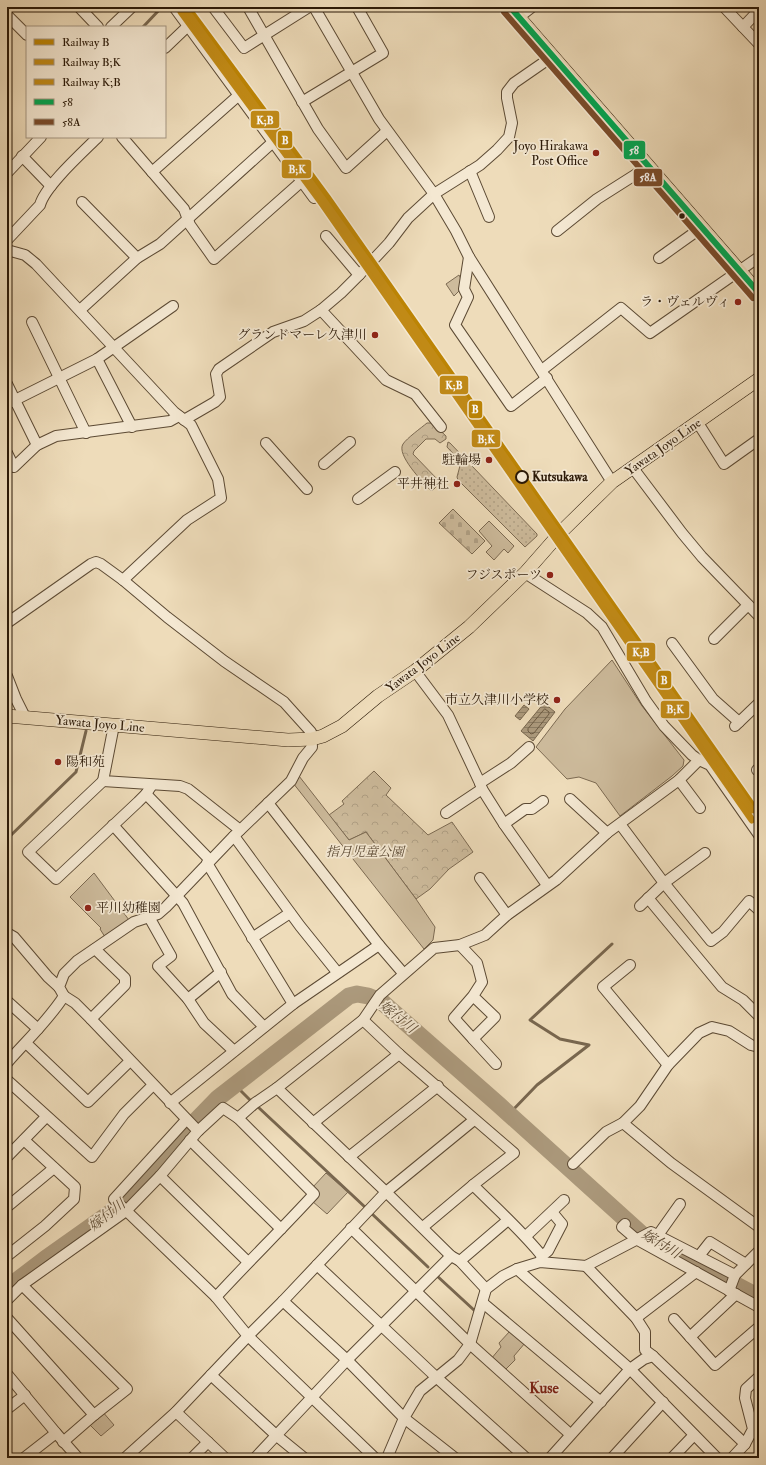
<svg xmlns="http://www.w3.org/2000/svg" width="766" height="1465" viewBox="0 0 766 1465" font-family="'IM FELL Double Pica','Noto Serif JP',serif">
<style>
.forest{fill:url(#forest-crowns);stroke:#7c6a52}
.cemetery{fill:url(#cemetery-stones);stroke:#7c6a52}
.park{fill:#cdbb9c;stroke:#7c6a52}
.garden{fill:url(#garden-dots);stroke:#7c6a52}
.water{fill:url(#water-rules);stroke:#78664e}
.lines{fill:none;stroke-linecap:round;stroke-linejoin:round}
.shore{stroke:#6c5a42;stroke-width:1}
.stream{stroke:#78664e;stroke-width:3}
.river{stroke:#ac9a7d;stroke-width:17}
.minor-casing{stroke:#5c4a34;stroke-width:12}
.major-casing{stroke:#2b1907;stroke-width:14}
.minor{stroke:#f4e8d2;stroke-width:10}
.major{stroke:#eedcba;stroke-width:13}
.bus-1-casing{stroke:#f4e8d2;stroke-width:9}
.bus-2-casing{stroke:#f4e8d2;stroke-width:9}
.bus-1{stroke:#00a651;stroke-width:6}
.bus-2{stroke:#7a4b2a;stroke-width:6}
.rail-1-casing{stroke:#f4e8d2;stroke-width:10}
.rail-2-casing{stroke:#f4e8d2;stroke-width:10}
.rail-3-casing{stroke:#f4e8d2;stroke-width:10}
.rail-1{stroke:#bc8404;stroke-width:7}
.rail-2{stroke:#c18a16;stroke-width:7}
.rail-3{stroke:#c18a16;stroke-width:7}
.poi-dot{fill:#8f2418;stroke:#f4e8d2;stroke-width:1.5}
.bus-dot{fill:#2b1907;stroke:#f4e8d2;stroke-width:1.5}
.stop-dot{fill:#f4e8d2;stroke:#2b1907;stroke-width:2}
.labels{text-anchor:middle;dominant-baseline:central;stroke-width:3.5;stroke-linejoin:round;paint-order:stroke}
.poi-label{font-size:13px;fill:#2b1907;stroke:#f4e8d2;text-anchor:end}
.street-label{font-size:13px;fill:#2b1907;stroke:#f4e8d2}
.stop-label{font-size:13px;font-weight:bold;fill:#2b1907;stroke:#f4e8d2;text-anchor:start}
.park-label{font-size:13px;font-style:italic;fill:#5c4a34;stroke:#f4e8d2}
.water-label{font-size:14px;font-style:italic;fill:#5f4d36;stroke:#f4e8d2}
.quarter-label{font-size:15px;font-weight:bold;fill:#7a1f14;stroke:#f4e8d2}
.line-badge{stroke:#f4e8d2;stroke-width:1.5}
.badge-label{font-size:11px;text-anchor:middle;font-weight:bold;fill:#fff}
</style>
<defs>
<pattern id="forest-crowns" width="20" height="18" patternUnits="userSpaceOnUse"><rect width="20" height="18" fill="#cdbb9c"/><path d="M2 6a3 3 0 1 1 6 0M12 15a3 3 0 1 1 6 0" fill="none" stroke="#b0a085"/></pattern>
<pattern id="cemetery-stones" width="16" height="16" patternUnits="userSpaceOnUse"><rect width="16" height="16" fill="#cdbb9c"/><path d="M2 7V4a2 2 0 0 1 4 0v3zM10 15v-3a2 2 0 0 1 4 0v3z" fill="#b0a085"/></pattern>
<pattern id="garden-dots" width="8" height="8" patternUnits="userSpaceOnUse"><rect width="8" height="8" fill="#cdbb9c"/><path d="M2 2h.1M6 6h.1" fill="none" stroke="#b0a085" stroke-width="1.8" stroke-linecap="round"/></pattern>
<pattern id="water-rules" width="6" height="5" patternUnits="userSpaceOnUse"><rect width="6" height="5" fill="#ac9a7d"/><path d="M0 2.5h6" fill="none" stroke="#8c7d64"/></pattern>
</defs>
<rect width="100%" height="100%" fill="#eedcba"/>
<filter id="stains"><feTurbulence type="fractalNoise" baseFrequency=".005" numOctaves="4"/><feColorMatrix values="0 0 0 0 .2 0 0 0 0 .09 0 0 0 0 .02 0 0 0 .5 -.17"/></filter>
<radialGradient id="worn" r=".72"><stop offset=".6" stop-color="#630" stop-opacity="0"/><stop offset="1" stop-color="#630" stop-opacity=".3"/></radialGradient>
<g class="forest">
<path d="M427 423H432L446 436V439L440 443 435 439H426L414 451 413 454 439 481 438 485 433 490H430C423 482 396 455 403 444 407 438 421 428 427 423Z"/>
<polygon points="374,771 391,788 386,795 428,835 452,822 473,852 449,869 430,889 416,899 366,832 349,840 329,815 344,804 342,801"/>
</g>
<polygon class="cemetery" points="453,509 485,541 472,554 439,523"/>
<g class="park">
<polygon points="459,275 461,279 459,291 454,296 446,284"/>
<polygon points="489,521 514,546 508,553 504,549 494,560 486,552 492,546 479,531"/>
<polygon points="612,660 642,706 684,760 683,766 672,776 620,816 596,783 579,777 567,779 536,747 565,709"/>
<polygon points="299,776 349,840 366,832 416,899 435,927 433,940 424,949 293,783"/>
<polygon points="94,873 129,920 105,937 100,929 101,928 70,897"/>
<polygon points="326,1173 348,1192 327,1214 312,1201 312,1188"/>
<polygon points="510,1331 525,1343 514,1356 515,1360 504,1371 491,1359 501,1347 499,1343"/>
<polygon points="102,1411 114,1425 101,1436 88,1423"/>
</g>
<polygon class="garden" points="448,442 450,443 537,534 537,536 525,547 458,480 457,477 461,462 447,447"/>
<g class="water">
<polygon points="544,703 555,712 533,741 521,731"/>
<polygon points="524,705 529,709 520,720 515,716"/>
</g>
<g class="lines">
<polygon class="shore" points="545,709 549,712 549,714 534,733 531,734 528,731 528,729"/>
<g class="stream">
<polyline points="143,27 161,8"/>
<polyline points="7,839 76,772 86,731"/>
<polyline points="235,1085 251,1101"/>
<polyline points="258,1107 366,1208"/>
<polyline points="509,1114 537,1085 589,1045 560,1039 530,1020 612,944"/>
<polyline points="370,1212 428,1267"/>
<polyline points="436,1275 475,1311"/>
</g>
<polyline class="river" points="7,1288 45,1259 124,1203 183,1134 218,1098 349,996 357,994 368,996 382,1002 499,1105 645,1237 759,1297"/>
<g class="minor-casing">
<g id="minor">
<polyline points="79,7 98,27"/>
<polyline points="174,7 314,198"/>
<polyline points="213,7 244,48 309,7"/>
<polyline points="248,7 318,129 346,168 387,131"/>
<polyline points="314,7 379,119 434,194 456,231 469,257 612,482"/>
<polyline points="724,7 759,44"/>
<polyline points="7,15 27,35"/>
<polyline points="519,17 532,7"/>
<polyline points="111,27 132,7"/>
<polyline points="743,27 759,10"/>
<polyline points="165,48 188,26"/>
<polyline points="302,102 383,53 357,7"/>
<polyline points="122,137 184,209 190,225 214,259 302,181"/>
<polyline points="22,156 51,186"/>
<polyline points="470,171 489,217"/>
<polyline points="152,172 239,95"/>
<polyline points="7,173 41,137"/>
<polyline points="82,202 137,258"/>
<polyline points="557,231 597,199 649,166"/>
<polyline points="326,236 359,275"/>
<path d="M7 240 40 205C45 186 83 152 98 137"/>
<polyline points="7,250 25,255 36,264 174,412 191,425 218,479 221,498 187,520 123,580"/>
<polyline points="469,257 464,289 468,297 455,325 511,406 547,378"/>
<polyline points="659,258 701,228"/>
<polyline points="80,310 137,258 160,244 273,142"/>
<polyline points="321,310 386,380 415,394 441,427"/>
<polyline points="32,322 86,433"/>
<polyline points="97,359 132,427"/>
<polyline points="542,370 621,308 650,333 759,257"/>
<polyline points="7,384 37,445"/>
<polyline points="7,404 97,359 173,306"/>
<polyline points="184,420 215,402 220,397 216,374 219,369 273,332 304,321 321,310 341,293 359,275 389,243 408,218 434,194 480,165 497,150 509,137 512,123 507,98 507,92 514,83 553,56"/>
<polyline points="698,423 724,464 759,439"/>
<polyline points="266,443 307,489"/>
<polyline points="7,453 14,467 37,445 56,436 170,421 179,416"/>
<polyline points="324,464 350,442"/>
<polyline points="633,468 682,533 702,557 759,616"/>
<polyline points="358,499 395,472"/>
<polyline points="525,573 587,613 602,627 646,701 664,726 692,755 699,760 710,765 759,835"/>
<path d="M7 623 91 564 96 562 101 564 123 580 167 617 224 661 284 702 311 732 312 747 303 758 291 781 234 836 166 907 158 914 134 922 77 961 64 974 59 987 64 996C48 1021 26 1041 7 1063"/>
<polyline points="714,639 748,605"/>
<polyline points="672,643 713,699 739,722"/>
<polyline points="415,671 448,715 480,783 482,789 504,824 547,885"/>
<polyline points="7,676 16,699 25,717"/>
<polyline points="114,725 103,781 180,786 188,789 240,830"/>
<polyline points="735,726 759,703"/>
<polyline points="759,768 757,770 759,771"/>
<polyline points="679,780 700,808"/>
<polyline points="103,781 28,852 56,879 138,802 146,794 152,785"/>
<polyline points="480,783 511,763 529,747"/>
<polyline points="146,794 210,860"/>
<polyline points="570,799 607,833"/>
<polyline points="268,803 379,945 403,973"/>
<polyline points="446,813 482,789"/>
<polyline points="504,824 525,809 532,809 543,801"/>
<polyline points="620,824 664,883 711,941 723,932 749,901 759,910"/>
<polyline points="113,825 183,903 232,994 264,1027"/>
<polyline points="234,836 300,926 337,972"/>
<polyline points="207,863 293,1004"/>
<polyline points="480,878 507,915"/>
<polyline points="648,898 722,987 743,1000 759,1016"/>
<polyline points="640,906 664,883 705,853"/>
<polyline points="149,917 171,956 158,966 188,999 221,972"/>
<polyline points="7,933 14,937 48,977 59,987"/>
<polyline points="252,938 290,913"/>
<polyline points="460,945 477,963 482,982 473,996 454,1018 473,1039 495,1017 473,996"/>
<polyline points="630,965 603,987 668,1065"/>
<polyline points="64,996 75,1003 91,1019 198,1131"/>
<polyline points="188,999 204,1023 234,1051"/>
<polyline points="7,1001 38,1029"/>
<polyline points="91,1019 125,985 125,978 95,949"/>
<polyline points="363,1020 399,1054 514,1153 473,1185 423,1227"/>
<polyline points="473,1039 496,1064"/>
<polyline points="26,1043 88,1102 130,1061"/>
<polyline points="7,1080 92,1157 124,1114 153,1085"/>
<polyline points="277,1088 386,1192 451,1256 460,1261 486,1289"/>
<polyline points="170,1103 293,1004 379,945"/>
<polyline points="186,1120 114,1199 216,1297 248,1336 375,1458"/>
<polyline points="313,1123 399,1054"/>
<polyline points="623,1123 671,1163 759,1227"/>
<polyline points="190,1140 281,1229"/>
<polyline points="7,1157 46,1117"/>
<polyline points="349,1157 438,1086"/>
<polyline points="573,1164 606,1132 623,1123 640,1106 668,1065 699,1033 712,1027 729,1031 751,1045 759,1047"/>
<polyline points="160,1176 248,1262"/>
<path d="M473 1185C496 1208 521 1230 542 1256L540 1262"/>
<polyline points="7,1207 54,1168"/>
<polyline points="625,1224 622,1227 636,1239 759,1307"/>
<polyline points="351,1228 470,1344 570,1434"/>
<polyline points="658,1235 680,1204"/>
<polyline points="526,1236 564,1200"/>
<polyline points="7,1256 45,1226 74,1199 75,1187 24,1140"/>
<polyline points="542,1256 548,1251 562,1224 552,1212"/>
<polyline points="699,1256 710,1242 746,1264"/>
<polyline points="460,1261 508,1220"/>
<polyline points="317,1265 436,1377 526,1458"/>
<polyline points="517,1269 630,1369 717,1458"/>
<polyline points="22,1285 127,1389 94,1415 63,1442"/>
<polyline points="729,1291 735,1275 759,1251"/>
<path d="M216 1297C248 1262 282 1229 314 1194L238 1118"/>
<polyline points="7,1300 22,1285 126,1211 160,1176 198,1131 223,1108 238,1118 255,1103 277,1088 363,1020 380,995 434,948 460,945 485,935 507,915 556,880 607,833 679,780 699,760"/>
<polyline points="283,1301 347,1360 404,1418 455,1458"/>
<polyline points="483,1303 601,1402"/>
<polyline points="7,1318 94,1415"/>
<polyline points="636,1318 696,1272"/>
<polyline points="674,1319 715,1365 759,1327"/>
<polyline points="690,1337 736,1294"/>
<polyline points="653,1356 745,1444"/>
<polyline points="7,1374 56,1433 78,1458"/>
<polyline points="211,1375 277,1436 304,1458"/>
<polyline points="7,1409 25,1395"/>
<polyline points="176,1412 225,1458"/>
<polyline points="24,1458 56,1433"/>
<polyline points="125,1458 176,1412 248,1336 283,1301 386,1192 474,1120"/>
<polyline points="192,1458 208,1442"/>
<polyline points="255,1458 347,1360 451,1256"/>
<polyline points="387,1458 404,1418 420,1391 458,1360 470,1344 486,1289 503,1276 517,1269 540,1262 586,1266 651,1232 735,1275"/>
<polyline points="550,1458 630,1369 644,1359 653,1356 645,1350 645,1332 636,1318 586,1266"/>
<polyline points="612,1458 663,1402"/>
<polyline points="672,1458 694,1435"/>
<polyline points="732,1458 745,1444 753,1429 745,1398 746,1389 759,1377"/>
</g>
</g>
<g class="major-casing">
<g id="major">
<polyline points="510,7 759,293"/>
<polyline points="7,716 288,740 312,739 323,736 342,726 378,696 415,671 469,627 525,573 561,532 612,482 759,379"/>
</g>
</g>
<use href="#minor" class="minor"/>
<use href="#major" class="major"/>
<g class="bus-1-casing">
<polyline id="bus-1" points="510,7 759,293"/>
</g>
<g class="bus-2-casing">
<polyline id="bus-2" points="504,12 753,298"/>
</g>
<use href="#bus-1" class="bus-1"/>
<use href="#bus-2" class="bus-2"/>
<g class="rail-1-casing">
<polyline id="rail-1" points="187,7 327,197 759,815"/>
</g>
<g class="rail-2-casing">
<polyline id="rail-2" points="181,12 321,202 752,820"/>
</g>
<g class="rail-3-casing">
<polyline id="rail-3" points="187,12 368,262 752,810"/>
</g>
<use href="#rail-1" class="rail-1"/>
<use href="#rail-2" class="rail-2"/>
<use href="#rail-3" class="rail-3"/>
</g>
<g class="poi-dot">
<circle cx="596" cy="153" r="4"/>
<circle cx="738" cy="302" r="4"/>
<circle cx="375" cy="335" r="4"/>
<circle cx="489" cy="460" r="4"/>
<circle cx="457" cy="484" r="4"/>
<circle cx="550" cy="575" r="4"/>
<circle cx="557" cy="700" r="4"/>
<circle cx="58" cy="762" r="4"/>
<circle cx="88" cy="908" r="4"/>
</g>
<circle class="bus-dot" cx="682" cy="216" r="3.5"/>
<circle class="stop-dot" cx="522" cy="477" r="6"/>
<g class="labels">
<g class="poi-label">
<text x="588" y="146">Joyo Hirakawa<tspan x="588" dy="15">Post Office</tspan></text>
<text x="730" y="302">ラ・ヴェルヴィ</text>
<text x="367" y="335">グランドマーレ久津川</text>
<text x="481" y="460">駐輪場</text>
<text x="449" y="484">平井神社</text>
<text x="542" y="575">フジスポーツ</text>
<text x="549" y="700">市立久津川小学校</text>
<text x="66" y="762" text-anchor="start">陽和苑</text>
<text x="96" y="908" text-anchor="start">平川幼稚園</text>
</g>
<g class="street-label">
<text transform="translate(663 447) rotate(-35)">Yawata Joyo Line</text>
<text transform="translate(423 663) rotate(-37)">Yawata Joyo Line</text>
<text transform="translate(100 724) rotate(5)">Yawata Joyo Line</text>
</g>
<g class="stop-label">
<text x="532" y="477">Kutsukawa</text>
</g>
<g class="park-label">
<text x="365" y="852">指月児童公園</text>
</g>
<g class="water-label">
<text transform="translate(398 1017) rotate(39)">嫁付川</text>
<text transform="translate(107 1215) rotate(-38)">嫁付川</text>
<text transform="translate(661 1244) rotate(31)">嫁付川</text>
</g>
<g class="quarter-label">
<text x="544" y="1388">Kuse</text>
</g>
</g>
<g class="line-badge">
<rect x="250" y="110" width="30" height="19" rx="4" fill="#c18a16"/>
<rect x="277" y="130" width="16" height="19" rx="4" fill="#bc8404"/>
<rect x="623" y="140" width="23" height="20" rx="4" fill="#00a651"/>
<rect x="281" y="159" width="31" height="20" rx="4" fill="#c18a16"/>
<rect x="633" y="168" width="30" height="19" rx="4" fill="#7a4b2a"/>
<rect x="439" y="375" width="30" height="20" rx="4" fill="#c18a16"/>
<rect x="468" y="400" width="15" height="19" rx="4" fill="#bc8404"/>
<rect x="471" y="429" width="30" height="19" rx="4" fill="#c18a16"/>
<rect x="626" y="642" width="30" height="20" rx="4" fill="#c18a16"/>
<rect x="657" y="670" width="15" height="19" rx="4" fill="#bc8404"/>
<rect x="660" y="700" width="30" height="19" rx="4" fill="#c18a16"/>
</g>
<g class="badge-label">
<text x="265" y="124">K;B</text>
<text x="285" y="144">B</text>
<text x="634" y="154">58</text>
<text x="297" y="173">B;K</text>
<text x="648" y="181">58A</text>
<text x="454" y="389">K;B</text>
<text x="475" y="413">B</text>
<text x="486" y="443">B;K</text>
<text x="641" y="656">K;B</text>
<text x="664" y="684">B</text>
<text x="675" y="713">B;K</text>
</g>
<rect width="766" height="1465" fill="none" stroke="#eedcba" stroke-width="24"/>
<rect x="8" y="8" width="750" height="1449" fill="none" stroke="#2b1907" stroke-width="2"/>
<rect x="12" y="12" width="742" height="1441" fill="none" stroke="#2b1907"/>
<rect x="26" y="26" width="140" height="112" fill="#f4e8d2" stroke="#a49581"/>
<rect x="34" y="39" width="20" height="6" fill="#bc8404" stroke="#a49581"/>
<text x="62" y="46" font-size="12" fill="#2b1907">Railway B</text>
<rect x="34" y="59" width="20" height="6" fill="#c18a16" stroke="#a49581"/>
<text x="62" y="66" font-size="12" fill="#2b1907">Railway B;K</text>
<rect x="34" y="79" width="20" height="6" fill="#c18a16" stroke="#a49581"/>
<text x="62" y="86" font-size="12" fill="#2b1907">Railway K;B</text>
<rect x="34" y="99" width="20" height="6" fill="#00a651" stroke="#a49581"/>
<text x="62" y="106" font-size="12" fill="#2b1907">58</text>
<rect x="34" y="119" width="20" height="6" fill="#7a4b2a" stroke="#a49581"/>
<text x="62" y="126" font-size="12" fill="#2b1907">58A</text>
<rect width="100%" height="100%" filter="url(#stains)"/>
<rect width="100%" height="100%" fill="url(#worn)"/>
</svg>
